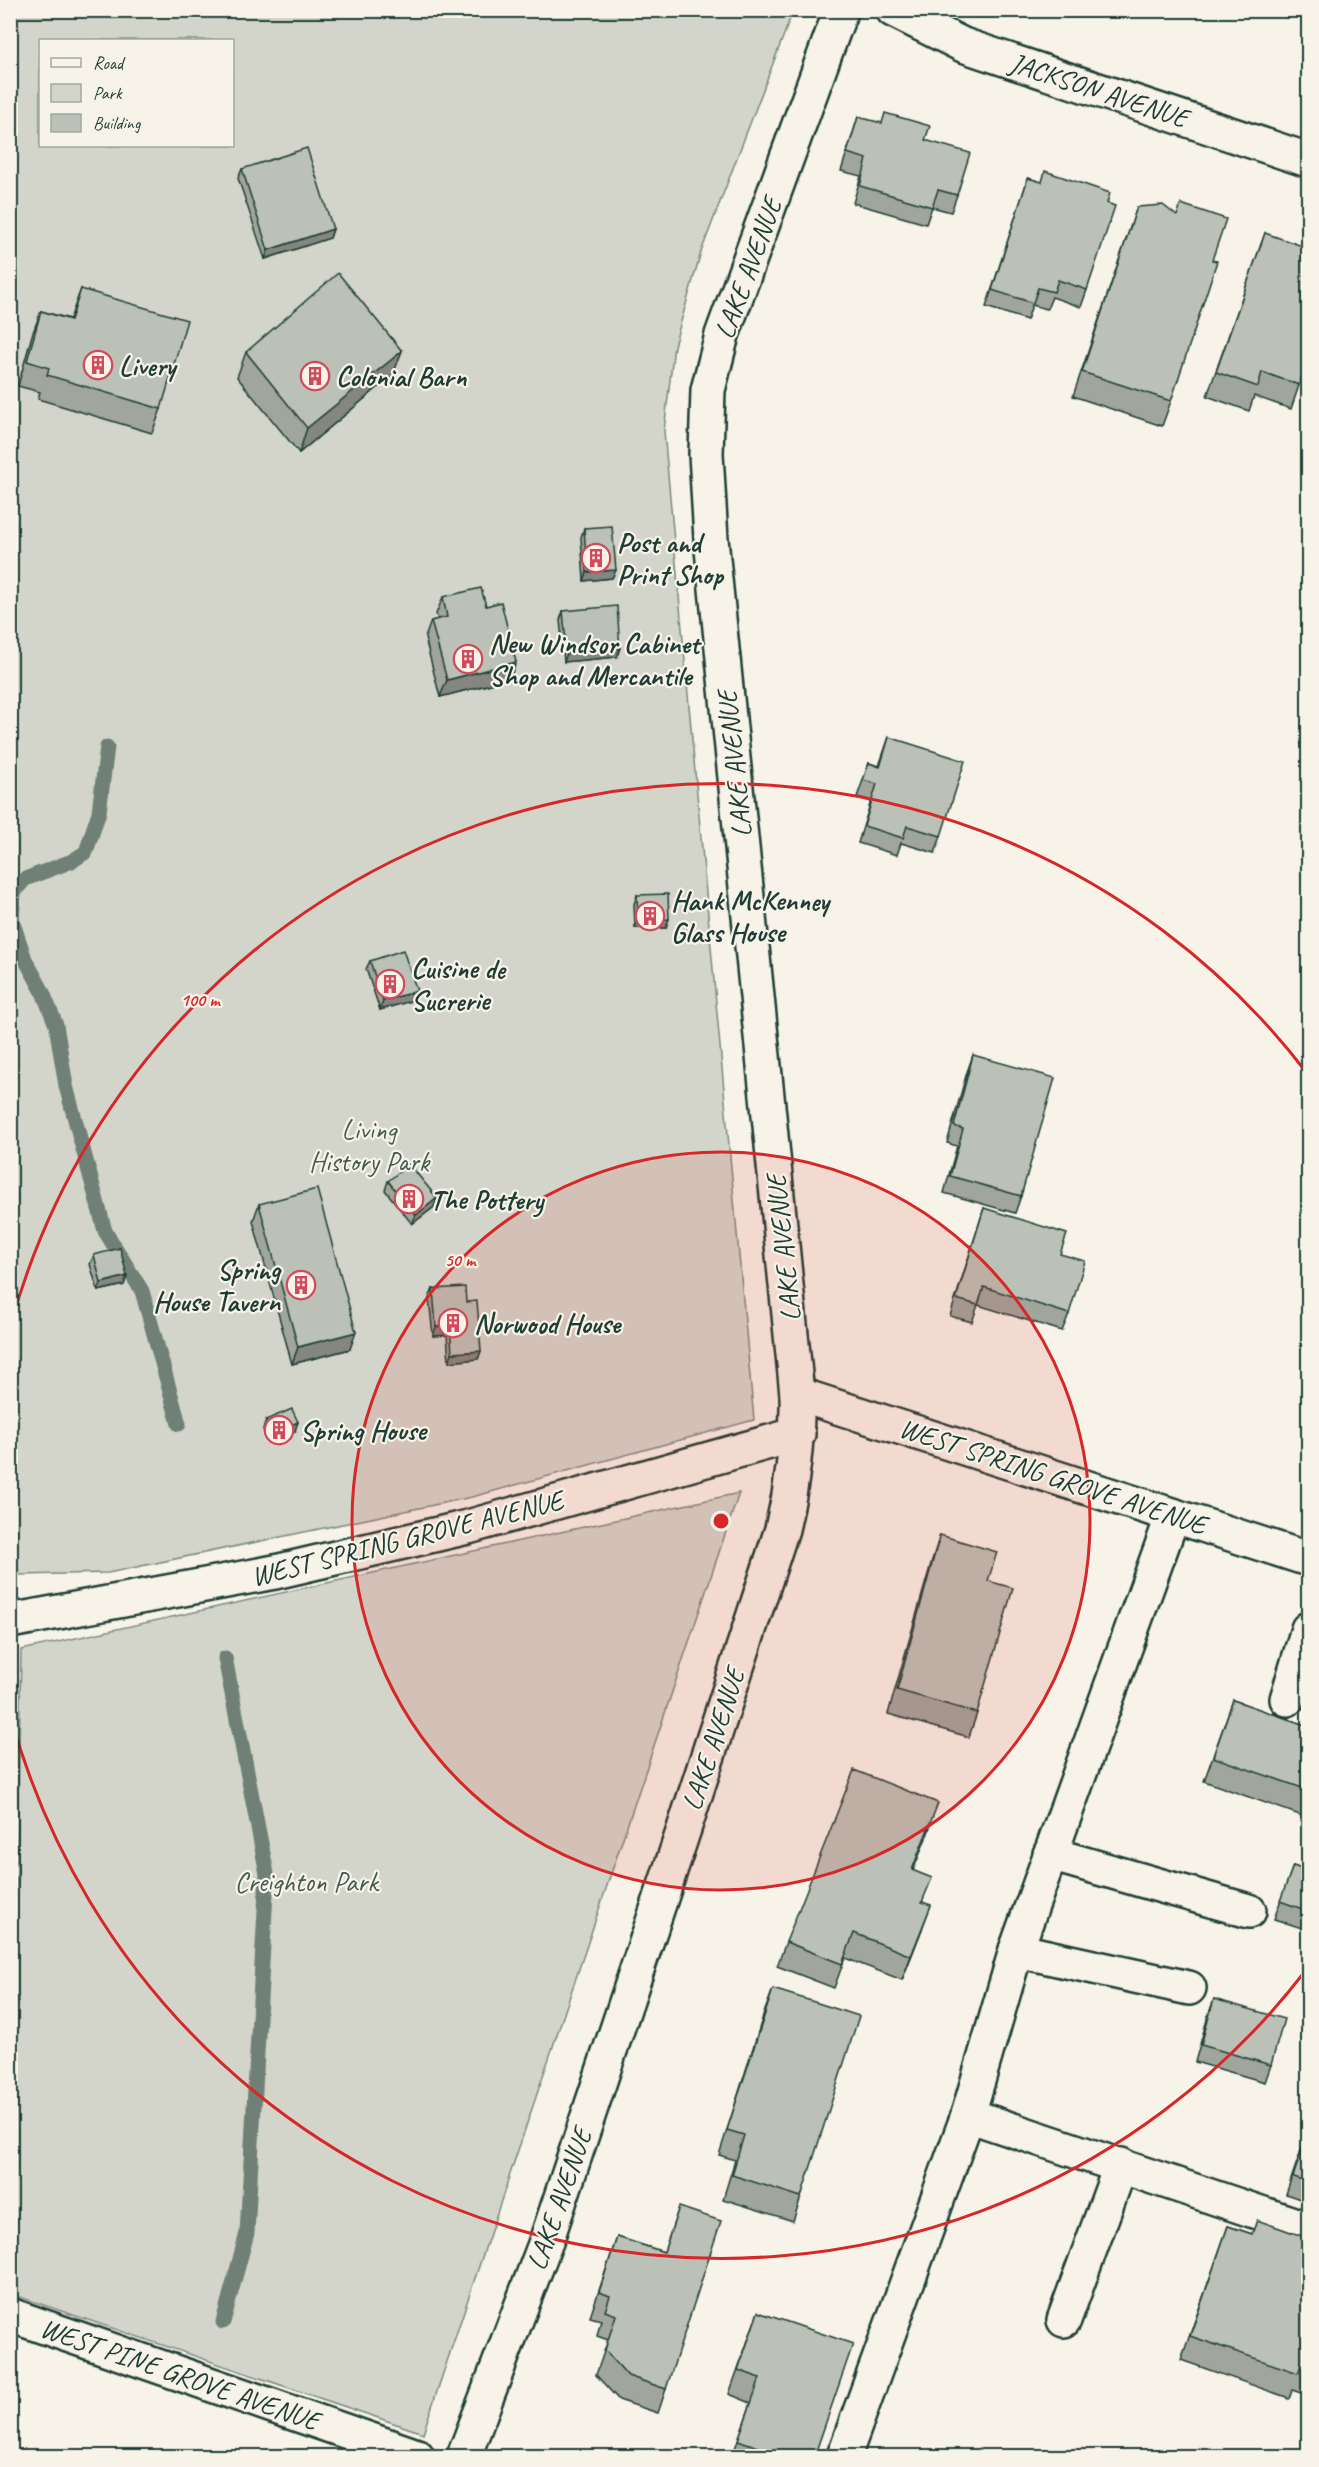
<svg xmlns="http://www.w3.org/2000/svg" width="1319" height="2467" viewBox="0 0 1319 2467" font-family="Caveat,sans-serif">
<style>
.green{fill:#d3d5ca;stroke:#79897f;stroke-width:1.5;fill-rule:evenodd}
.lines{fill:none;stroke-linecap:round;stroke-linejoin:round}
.stream{stroke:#6f8077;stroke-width:15}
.minor-casing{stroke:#1f3d34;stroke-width:38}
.minor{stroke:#f7f3e8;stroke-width:33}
.wall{fill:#a1a69d;stroke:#1f3d34;stroke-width:1.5}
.shaded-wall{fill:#83877f;stroke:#1f3d34;stroke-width:1.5}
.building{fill:#bbc1b6;stroke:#1f3d34;stroke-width:1.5}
.ring{fill:none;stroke:#d62828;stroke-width:3}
.labels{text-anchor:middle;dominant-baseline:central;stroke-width:4.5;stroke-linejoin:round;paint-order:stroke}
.street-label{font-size:28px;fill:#1f3d34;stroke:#f7f3e8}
.poi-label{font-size:28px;font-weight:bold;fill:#1f3d34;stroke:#f7f3e8;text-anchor:start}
.park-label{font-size:28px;fill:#435b52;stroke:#f7f3e8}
.centre{fill:#d62828;stroke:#f7f3e8;stroke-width:3}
.ring-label{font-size:18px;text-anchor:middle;font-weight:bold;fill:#d62828;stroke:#f7f3e8;stroke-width:4.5;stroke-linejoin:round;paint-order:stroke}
</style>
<rect width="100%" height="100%" fill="#f7f3e8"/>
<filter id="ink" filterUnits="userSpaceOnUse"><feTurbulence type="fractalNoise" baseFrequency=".0167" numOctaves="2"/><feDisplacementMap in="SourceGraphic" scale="12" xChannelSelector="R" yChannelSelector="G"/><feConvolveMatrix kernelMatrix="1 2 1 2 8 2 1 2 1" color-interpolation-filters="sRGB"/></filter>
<g filter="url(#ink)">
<g class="green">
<path d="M10 11H793L701 252 674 346 664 431 754 1420 472 1497 108 1573 19 1575 10 1513ZM40 40H232V146H40Z"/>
<polygon points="739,1493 423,2433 11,2294 10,1984 15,1956 21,1650"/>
</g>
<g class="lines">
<g class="stream">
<polyline points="107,747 99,812 86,852 72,861 25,879 14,892 12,920 25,959 42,990 56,1025 66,1086 105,1231 142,1291 179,1424"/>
<polyline points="223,2322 247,2233 267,1874 225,1658"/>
</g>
<g class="minor-casing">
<g id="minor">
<polyline points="893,10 963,45 1308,160"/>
<polyline points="797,1394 1308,1559"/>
<polyline points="10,1621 275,1572 468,1527 798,1434"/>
<polyline points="1287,1699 1308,1629"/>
<polyline points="1050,1854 1249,1911"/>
<polyline points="1016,1950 1189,1988"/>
<polyline points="968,2115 1308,2229"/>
<polyline points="10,2315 417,2456"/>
<polyline points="1064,2320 1121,2165"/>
<path d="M464 2456 547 2239 684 1829 782 1529C793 1483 798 1440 797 1394L711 539 706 454 708 390 722 335 841 10"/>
<polyline points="844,2456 968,2115 1016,1950 1173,1515"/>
</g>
</g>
<use href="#minor" class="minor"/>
</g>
<g class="wall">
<polygon points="858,117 925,140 957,195 951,212 932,207 926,224 853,203 861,176 841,171"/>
<polygon points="242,169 333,229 330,238 265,259 238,178"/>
<polygon points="1028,178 1107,203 1087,290 1081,307 1052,297 1047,309 1032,305 1027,320 986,307"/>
<polygon points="1137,207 1177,216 1212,260 1171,401 1162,426 1073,396"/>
<polygon points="1265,233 1308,359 1291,409 1254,396 1249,411 1207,396"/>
<polygon points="81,289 161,409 152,433 38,399 40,392 18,386 32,335 41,311 70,319"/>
<polygon points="246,352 393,375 299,453 237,377"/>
<polygon points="584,528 616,570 612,578 584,581 581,537"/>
<polygon points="443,597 486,606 510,679 440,697 425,638 431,621 438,619 436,614"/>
<polygon points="563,611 617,657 564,662 560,620"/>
<polygon points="889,737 941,836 935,853 901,843 897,855 858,843 871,801 857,797 869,763 879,766"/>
<polygon points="637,895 666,928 635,928 634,904"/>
<polygon points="370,961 414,1000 380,1010 366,969"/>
<polygon points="973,1055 1021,1196 1015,1213 944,1193 957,1146 947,1143 967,1072"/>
<polygon points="388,1181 434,1207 412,1224 385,1190"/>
<polygon points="259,1204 350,1349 292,1364 253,1221"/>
<polygon points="984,1208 1060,1254 1069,1314 1062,1331 978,1305 972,1322 950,1316"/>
<polygon points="94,1255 127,1276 124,1285 98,1291 90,1264"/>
<polygon points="433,1289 466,1302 481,1351 478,1359 449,1362 447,1335 433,1336 429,1298"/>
<polygon points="266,1420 295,1431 268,1442 263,1429"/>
<polygon points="940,1535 988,1581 977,1713 969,1737 888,1714 932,1560"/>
<polygon points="1233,1700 1308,1726 1308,1818 1204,1781"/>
<polygon points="930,1828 913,1871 923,1902 922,1929 902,1980 845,1958 834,1988 777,1966 786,1942"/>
<polygon points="1293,1866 1308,1871 1308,1930 1274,1919"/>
<polygon points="773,1989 801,2197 793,2221 723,2199 735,2160 719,2155 764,2013"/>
<polygon points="1214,1999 1271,2065 1265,2082 1195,2062 1208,2016"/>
<polygon points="1308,2067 1308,2076 1306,2076"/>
<polygon points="1308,2130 1308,2202 1286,2194"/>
<polygon points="679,2207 666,2389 658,2413 619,2400 596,2375 608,2340 597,2336 601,2320 590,2317 617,2237 664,2252"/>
<polygon points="1228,2226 1252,2234 1308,2238 1308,2380 1304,2394 1292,2390 1289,2398 1181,2360"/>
<polygon points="758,2312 814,2457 732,2457 751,2403 729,2394"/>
</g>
<g class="shaded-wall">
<polygon points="333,229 330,238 265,259 268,250"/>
<polygon points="402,351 393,375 299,453 307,428"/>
<polygon points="616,570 612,578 584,581 587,572"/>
<polygon points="620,648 617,657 564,662 567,653"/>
<polygon points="516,662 510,679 440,697 447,680"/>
<polygon points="669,919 666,928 635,928 638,920"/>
<polygon points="417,991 414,1000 380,1010 383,1001"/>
<polygon points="437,1198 434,1207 412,1224 416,1215"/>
<polygon points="127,1276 124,1285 98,1291 101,1283"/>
<polygon points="450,1326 447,1335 433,1336 436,1327"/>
<polygon points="356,1332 350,1349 292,1364 298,1347"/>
<polygon points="481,1351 478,1359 449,1362 452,1353"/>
<polygon points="298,1422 295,1431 268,1442 272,1433"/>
<polygon points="931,1905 922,1929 902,1980 911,1956"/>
</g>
<g class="building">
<polygon points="885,113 930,126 925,140 970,153 957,195 938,190 932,207 860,186 867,159 847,153 858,117 882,123"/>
<polygon points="307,148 333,229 268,250 242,169"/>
<polygon points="1045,171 1110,193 1107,203 1115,206 1087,290 1058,280 1054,292 1038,288 1033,303 992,290 1028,178 1042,182"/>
<polygon points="1181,204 1226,219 1212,260 1217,261 1171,401 1082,372 1137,207 1163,205 1177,216"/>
<polygon points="1265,233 1308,248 1308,359 1299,385 1262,372 1258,387 1216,372"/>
<polygon points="338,273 402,351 307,428 246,352"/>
<polygon points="81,289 187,320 161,409 47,375 49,368 27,361 41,311 71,320"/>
<polygon points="612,526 616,570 587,572 584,528"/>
<polygon points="481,588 486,606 501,602 516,662 447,680 431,621 447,617 443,597"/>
<polygon points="617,606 620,648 567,653 563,611"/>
<polygon points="889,737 965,761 941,836 907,826 903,838 864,826 877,784 863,780 869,763 880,767"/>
<polygon points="668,894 669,919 638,920 637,895"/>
<polygon points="403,950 417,991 383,1001 370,961"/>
<polygon points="973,1055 1055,1078 1021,1196 950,1176 963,1129 954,1126"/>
<polygon points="409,1164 437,1198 416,1215 388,1181"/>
<polygon points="317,1189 356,1332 298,1347 259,1204"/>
<polygon points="984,1208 1067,1234 1060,1254 1085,1261 1069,1314 984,1287 978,1305 956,1299"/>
<polygon points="120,1248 127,1276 101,1283 94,1255"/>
<polygon points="465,1287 466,1302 477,1301 481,1351 452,1353 450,1326 436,1327 433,1289"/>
<polygon points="292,1409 298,1422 272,1433 266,1420"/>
<polygon points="940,1535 997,1552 988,1581 1013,1588 977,1713 897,1690"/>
<polygon points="1233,1700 1308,1726 1308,1790 1213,1757"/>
<polygon points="854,1770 938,1803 912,1870 932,1878 922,1902 931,1905 911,1956 854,1933 842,1964 786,1942"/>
<polygon points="1293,1866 1308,1871 1308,1911 1280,1901"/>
<polygon points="773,1989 859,2016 801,2197 732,2175 744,2135 727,2130"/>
<polygon points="1214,1999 1284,2019 1271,2065 1201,2045"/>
<polygon points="1308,2131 1308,2182 1293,2177"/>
<polygon points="679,2207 721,2221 666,2389 628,2376 605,2350 616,2315 605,2311 610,2296 599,2292 617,2237 664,2252"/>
<polygon points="1257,2220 1308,2238 1308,2368 1301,2365 1298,2373 1190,2336 1228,2226 1252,2234"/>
<polygon points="758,2312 853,2344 814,2457 787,2457 738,2440 760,2378 738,2370"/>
</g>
</g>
<circle cx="721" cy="1521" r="369" fill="#d62828" fill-opacity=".12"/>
<g class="ring">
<circle cx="721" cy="1521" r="369"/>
<path d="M1306 1970A737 737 0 0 1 11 1718M11 1324A737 737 0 0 1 1306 1072"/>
</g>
<defs>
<g id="building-ring" transform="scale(1.5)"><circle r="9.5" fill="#f7f3e8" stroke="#d1495b" stroke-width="1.5"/><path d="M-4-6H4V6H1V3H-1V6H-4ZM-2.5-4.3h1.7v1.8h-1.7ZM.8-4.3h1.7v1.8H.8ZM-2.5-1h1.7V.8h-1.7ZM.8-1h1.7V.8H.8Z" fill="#d1495b"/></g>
</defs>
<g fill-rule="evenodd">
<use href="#building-ring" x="98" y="365"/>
<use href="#building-ring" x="315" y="376"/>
<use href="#building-ring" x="596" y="558"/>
<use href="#building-ring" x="468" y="659"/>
<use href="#building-ring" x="650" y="916"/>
<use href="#building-ring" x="390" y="984"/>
<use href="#building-ring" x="409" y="1199"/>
<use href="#building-ring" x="301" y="1285"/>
<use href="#building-ring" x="453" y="1323"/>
<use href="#building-ring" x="279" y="1430"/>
</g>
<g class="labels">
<g class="street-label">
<text transform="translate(1099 90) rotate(18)">JACKSON AVENUE</text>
<text transform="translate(748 268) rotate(-70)">LAKE AVENUE</text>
<text transform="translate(734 764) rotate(-96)">LAKE AVENUE</text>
<text transform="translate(783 1248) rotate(-96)">LAKE AVENUE</text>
<text transform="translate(1053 1476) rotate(18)">WEST SPRING GROVE AVENUE</text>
<text transform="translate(407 1538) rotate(-14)">WEST SPRING GROVE AVENUE</text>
<text transform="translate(713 1739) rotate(-72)">LAKE AVENUE</text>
<text transform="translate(559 2199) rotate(-71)">LAKE AVENUE</text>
<text transform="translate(180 2374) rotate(19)">WEST PINE GROVE AVENUE</text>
</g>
<g class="poi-label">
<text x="119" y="365">Livery</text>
<text x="336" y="376">Colonial Barn</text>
<text x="617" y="542">Post and<tspan x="617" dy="32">Print Shop</tspan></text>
<text x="489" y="643">New Windsor Cabinet<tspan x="489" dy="32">Shop and Mercantile</tspan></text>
<text x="671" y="900">Hank McKenney<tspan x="671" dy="32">Glass House</tspan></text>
<text x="411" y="968">Cuisine de<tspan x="411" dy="32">Sucrerie</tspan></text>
<text x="430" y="1199">The Pottery</text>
<text x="280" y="1269" text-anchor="end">Spring<tspan x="280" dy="32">House Tavern</tspan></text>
<text x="474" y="1323">Norwood House</text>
<text x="300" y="1430">Spring House</text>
</g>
<g class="park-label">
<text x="369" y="1129">Living<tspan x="369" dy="32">History Park</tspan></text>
<text x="306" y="1881">Creighton Park</text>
</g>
</g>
<circle cx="721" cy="1521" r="9" class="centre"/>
<g class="ring-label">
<text x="200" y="1006">100 m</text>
<text x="460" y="1266">50 m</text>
</g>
<rect width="1319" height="2467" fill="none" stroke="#f7f3e8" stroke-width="36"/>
<rect x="18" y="18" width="1283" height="2431" fill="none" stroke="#1f3d34" stroke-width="2" filter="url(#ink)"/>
<rect x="39" y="39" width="195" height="108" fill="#f7f3e8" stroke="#a1aaa0" stroke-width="1.5"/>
<rect x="51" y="58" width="30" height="9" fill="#f7f3e8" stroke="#a1aaa0" stroke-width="1.5"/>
<text x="93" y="69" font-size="18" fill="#1f3d34">Road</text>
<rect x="51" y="84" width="30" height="18" fill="#d3d5ca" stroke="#a1aaa0" stroke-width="1.5"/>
<text x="93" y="99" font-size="18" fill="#1f3d34">Park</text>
<rect x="51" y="114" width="30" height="18" fill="#bbc1b6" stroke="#a1aaa0" stroke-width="1.5"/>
<text x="93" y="129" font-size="18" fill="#1f3d34">Building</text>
</svg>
